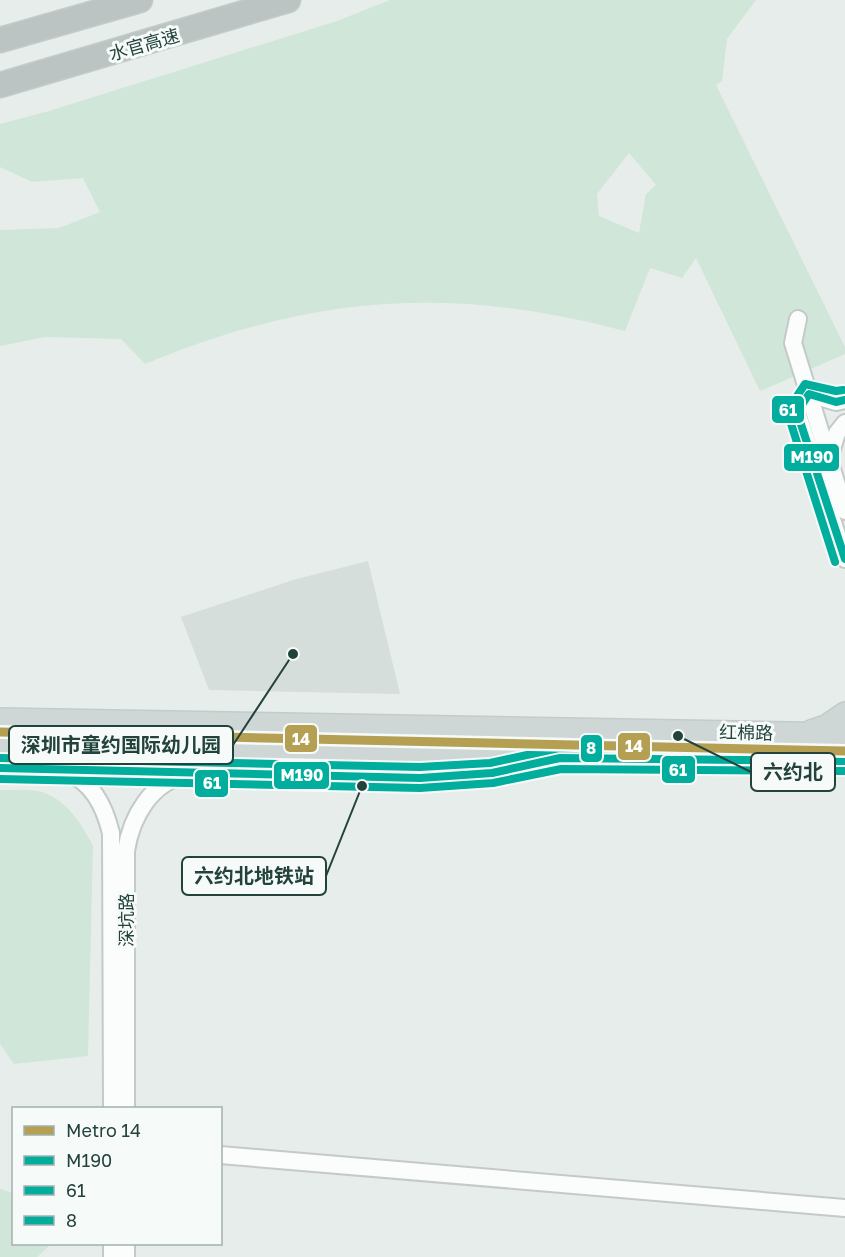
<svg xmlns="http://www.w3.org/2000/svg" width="845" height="1257" viewBox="0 0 845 1257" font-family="'Golos Text','Noto Sans SC',sans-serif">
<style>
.built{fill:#d5dedb}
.green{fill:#d0e6d8;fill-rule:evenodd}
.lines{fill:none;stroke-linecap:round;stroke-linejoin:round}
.minor-casing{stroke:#c4cac8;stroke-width:20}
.major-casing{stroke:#c2ccc9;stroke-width:24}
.highway-casing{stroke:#c2ccc9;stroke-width:27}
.minor{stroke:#fbfcfc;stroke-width:16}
.major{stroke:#cfd7d6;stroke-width:21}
.highway{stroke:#bbc4c2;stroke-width:24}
.bus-1-casing{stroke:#f6fbf9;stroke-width:12}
.bus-2-casing{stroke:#f6fbf9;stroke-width:12}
.bus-3-casing{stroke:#f6fbf9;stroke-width:12}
.bus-1{stroke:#01ad9c;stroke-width:8}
.bus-2{stroke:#01ad9c;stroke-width:8}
.bus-3{stroke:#01ad9c;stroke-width:8}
.metro-1-casing{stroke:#f6fbf9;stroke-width:14}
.metro-1{stroke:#b49f52;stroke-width:9}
.labels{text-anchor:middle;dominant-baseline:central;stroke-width:6;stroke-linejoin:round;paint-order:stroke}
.street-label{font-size:18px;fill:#23423c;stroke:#f6fbf9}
.leader{fill:none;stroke:#23423c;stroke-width:2}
.callout-dot{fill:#23423c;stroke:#f6fbf9;stroke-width:2}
.callout{fill:#f6fbf9;stroke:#23423c;stroke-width:2}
.callout-label{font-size:20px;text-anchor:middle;font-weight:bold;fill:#23423c}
.line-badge{stroke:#f6fbf9;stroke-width:2}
.badge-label{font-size:16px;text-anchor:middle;font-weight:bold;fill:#fff}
</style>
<rect width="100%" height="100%" fill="#e7edea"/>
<polygon class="built" points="368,561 400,694 209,690 181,617 293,580"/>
<g class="green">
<path d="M390 0H756L727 39 722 81 716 85 845 347V354L760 391 696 258 682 278 650 268 625 331C451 285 311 295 145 364L121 339 45 337 0 346V230L59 228 100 212 83 178 32 182 0 167V124L49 111 337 21ZM629 153 656 185 646 194 639 233 599 216 597 194Z"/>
<path d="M0 790C12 790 26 789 38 791 65 797 82 824 93 846L88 1056 14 1064 0 1044Z"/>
<polygon points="0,1189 13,1193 14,1244 51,1244 37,1257 0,1257"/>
</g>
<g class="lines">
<g class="minor-casing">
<g id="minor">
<polyline points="798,319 793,343 845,511"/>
<polyline points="809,394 797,412 845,559"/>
<polyline points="809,394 836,402 845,400"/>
<polyline points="829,458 837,433 845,423"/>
<path d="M64 771C92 781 104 805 111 833L112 1108"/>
<path d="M126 1108V851C131 818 151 781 187 775"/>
<polyline points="220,1155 845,1208"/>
<polyline points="112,1257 112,1244"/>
<polyline points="126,1257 126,1244"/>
</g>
</g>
<g class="major-casing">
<g id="major">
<polyline points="0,719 845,734"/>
<polyline points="811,731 826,726 845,713"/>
<polyline points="0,749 339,756 845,761"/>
<polyline points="0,768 420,778 456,777 521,767"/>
</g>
</g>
<g class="highway-casing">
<g id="highway">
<polyline points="0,40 140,0"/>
<polyline points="0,85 288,0"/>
</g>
</g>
<use href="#minor" class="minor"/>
<use href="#major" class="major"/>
<use href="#highway" class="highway"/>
<g class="bus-1-casing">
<g id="bus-1">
<polyline points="845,400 836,402 809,394 797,412 845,559"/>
<polyline points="0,768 420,778 492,773 560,758 845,761"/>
</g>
</g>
<g class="bus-2-casing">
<g id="bus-2">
<polyline points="835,562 787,411 805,384 836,391 843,390"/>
<polyline points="0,779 420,788 493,783 561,769 845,771"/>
</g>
</g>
<g class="bus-3-casing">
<polyline id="bus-3" points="0,758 420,767 490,763 559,748 789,750"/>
</g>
<use href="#bus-1" class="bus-1"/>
<use href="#bus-2" class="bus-2"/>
<use href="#bus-3" class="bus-3"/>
<g class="metro-1-casing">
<polyline id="metro-1" points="0,732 845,751"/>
</g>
<use href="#metro-1" class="metro-1"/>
</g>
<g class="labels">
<g class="street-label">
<text transform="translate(144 44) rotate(-16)">水官高速</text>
<text transform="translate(746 732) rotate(1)">红棉路</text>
<text transform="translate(126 920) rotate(-90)">深坑路</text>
</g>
</g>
<path class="leader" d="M293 654L233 745M678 736L751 772M362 786L326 876"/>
<g class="callout-dot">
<circle cx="293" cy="654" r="6"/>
<circle cx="678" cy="736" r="6"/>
<circle cx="362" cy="786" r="6"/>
</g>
<g class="callout">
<rect x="9" y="726" width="224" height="38" rx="6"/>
<rect x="751" y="753" width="84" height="38" rx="6"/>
<rect x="182" y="857" width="144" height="38" rx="6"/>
</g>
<g class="callout-label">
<text x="121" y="752">深圳市童约国际幼儿园</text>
<text x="793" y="779">六约北</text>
<text x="254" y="883">六约北地铁站</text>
</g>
<g class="line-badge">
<rect x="771" y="395" width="34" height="29" rx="6" fill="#01ad9c"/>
<rect x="783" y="443" width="57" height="29" rx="6" fill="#01ad9c"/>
<rect x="284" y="724" width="34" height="29" rx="6" fill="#b49f52"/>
<rect x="617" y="732" width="34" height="29" rx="6" fill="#b49f52"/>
<rect x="580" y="734" width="23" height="29" rx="6" fill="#01ad9c"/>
<rect x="661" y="755" width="35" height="29" rx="6" fill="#01ad9c"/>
<rect x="273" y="761" width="57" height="29" rx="6" fill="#01ad9c"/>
<rect x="194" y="769" width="35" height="29" rx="6" fill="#01ad9c"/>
</g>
<g class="badge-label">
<text x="788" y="416">61</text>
<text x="812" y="463">M190</text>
<text x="301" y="745">14</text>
<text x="634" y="752">14</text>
<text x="591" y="754">8</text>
<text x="678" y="776">61</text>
<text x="302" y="781">M190</text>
<text x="212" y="789">61</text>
</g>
<rect x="12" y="1107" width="210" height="138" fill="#f6fbf9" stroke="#a2b1ad" stroke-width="1.5"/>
<rect x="24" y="1126" width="30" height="9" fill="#b49f52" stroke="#a2b1ad" stroke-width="1.5"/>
<text x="66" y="1137" font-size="18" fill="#23423c">Metro 14</text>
<rect x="24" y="1156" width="30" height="9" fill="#01ad9c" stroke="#a2b1ad" stroke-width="1.5"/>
<text x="66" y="1167" font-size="18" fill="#23423c">M190</text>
<rect x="24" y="1186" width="30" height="9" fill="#01ad9c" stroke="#a2b1ad" stroke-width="1.5"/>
<text x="66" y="1197" font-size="18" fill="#23423c">61</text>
<rect x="24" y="1216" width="30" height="9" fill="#01ad9c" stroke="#a2b1ad" stroke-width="1.5"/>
<text x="66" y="1227" font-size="18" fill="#23423c">8</text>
</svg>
